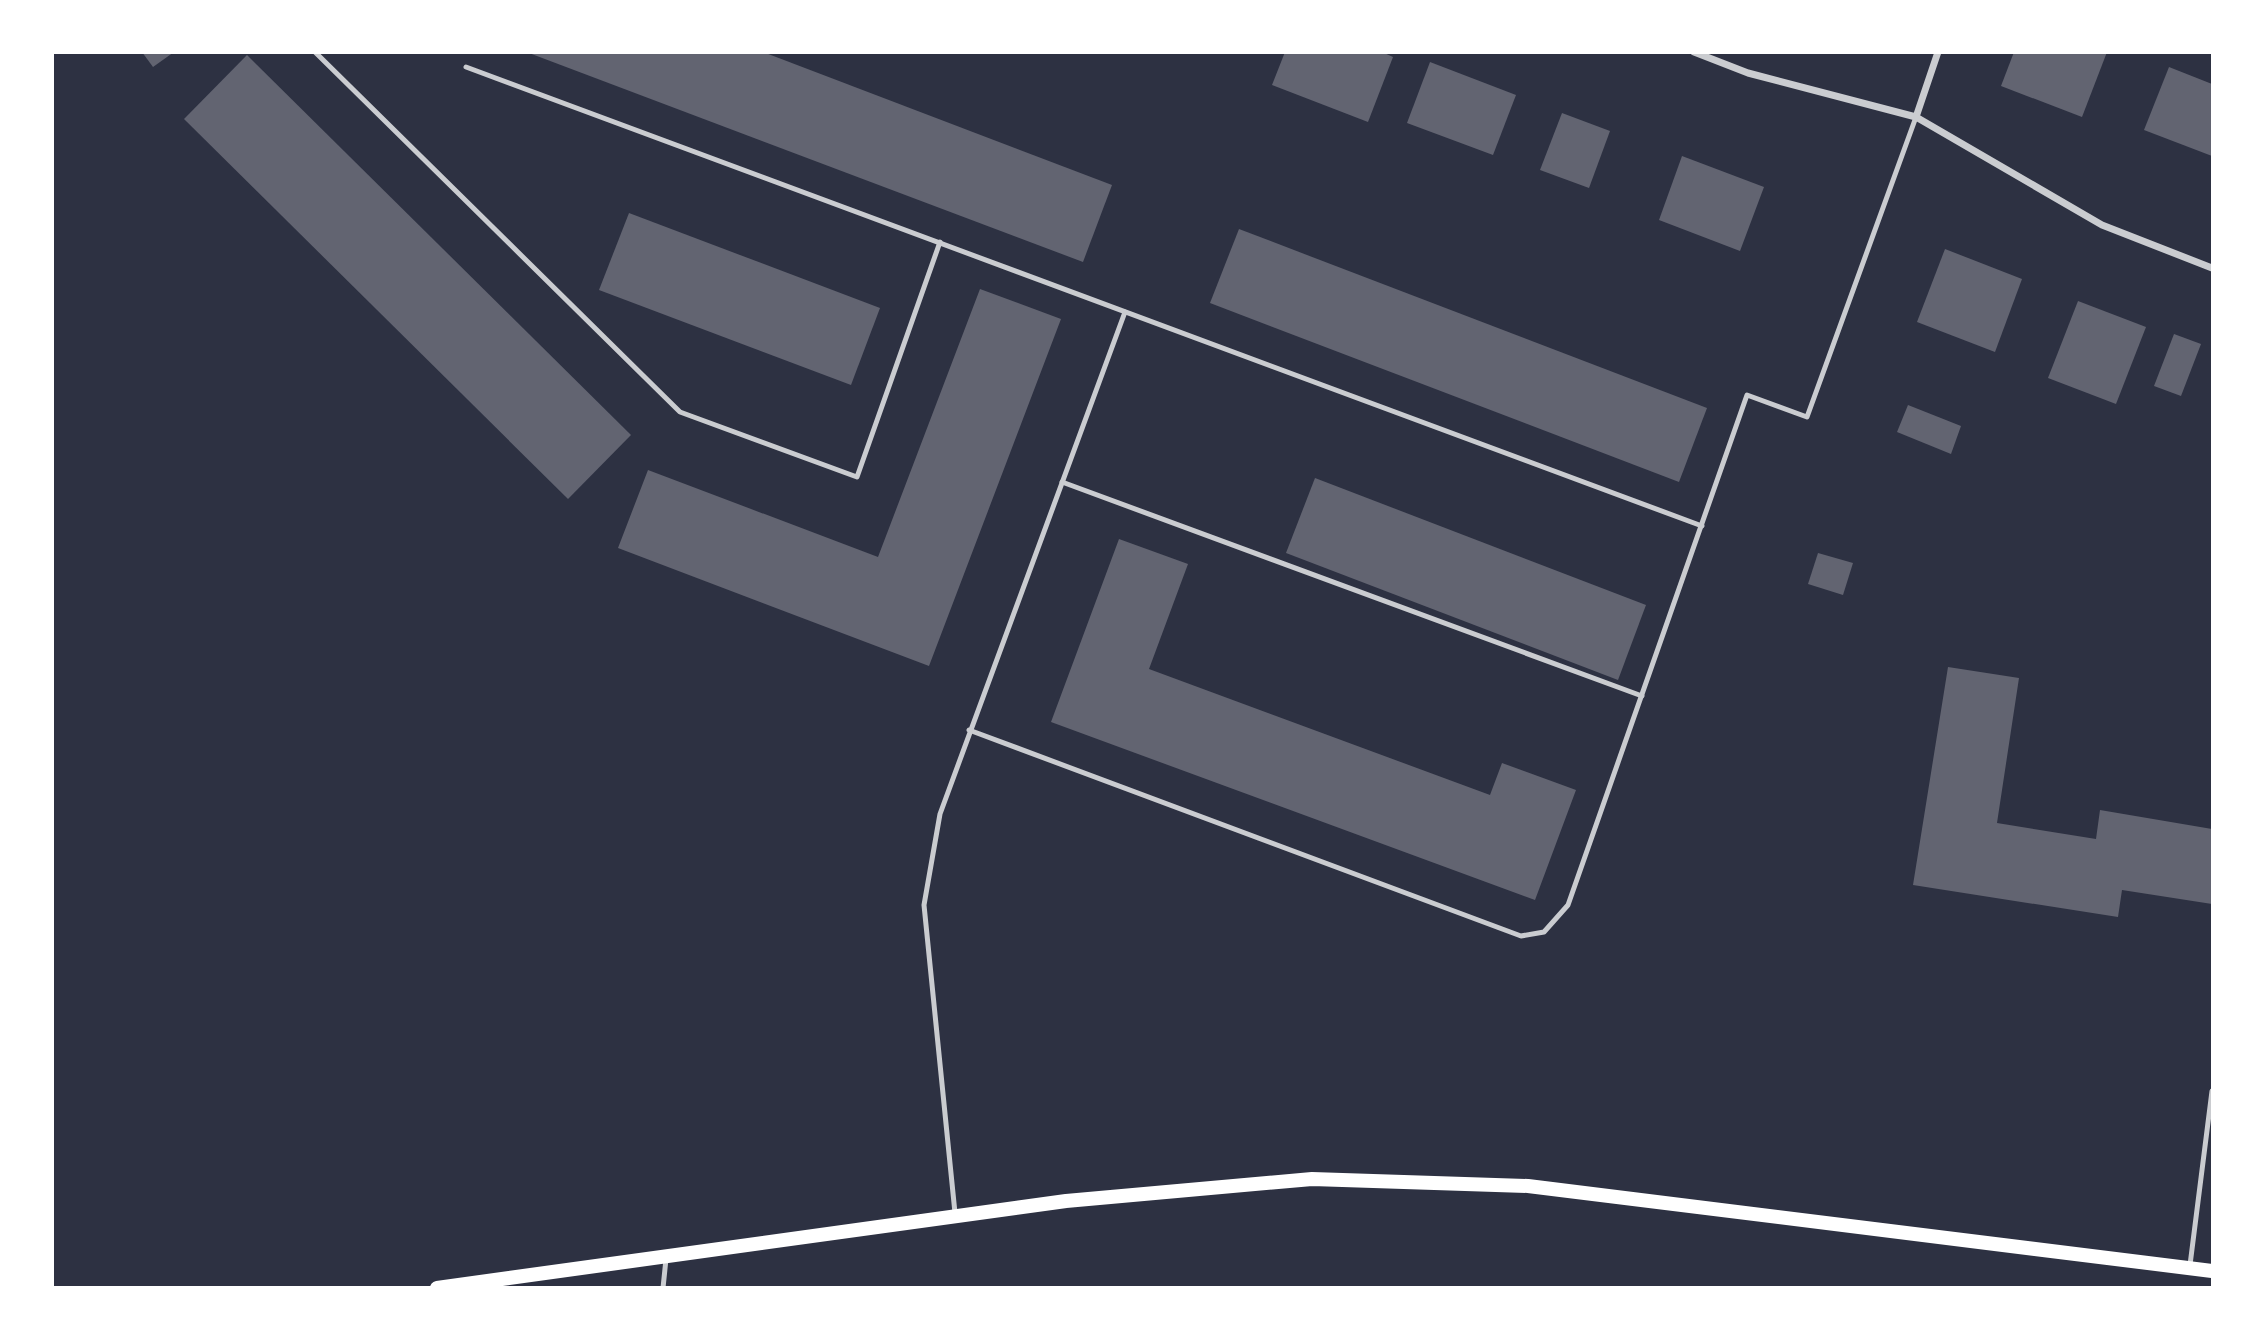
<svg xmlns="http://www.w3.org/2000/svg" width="2265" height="1340" viewBox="0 0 2265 1340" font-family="'PT Sans',sans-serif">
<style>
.building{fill:#626471}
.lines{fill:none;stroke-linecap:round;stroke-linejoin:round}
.service{stroke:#caccd0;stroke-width:5}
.minor{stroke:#caccd0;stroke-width:7}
.secondary{stroke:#fff;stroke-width:14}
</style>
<rect width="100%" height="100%" fill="#2d3142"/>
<g class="building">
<polygon points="142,52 174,52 153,67"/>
<polygon points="763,52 1112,185 1083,262 529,53"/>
<polygon points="1285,52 1382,52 1393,57 1368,122 1272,85"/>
<polygon points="2014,52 2107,52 2082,117 2001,86"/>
<polygon points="247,55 631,435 568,499 184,119"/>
<polygon points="1430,62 1516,95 1493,155 1407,123"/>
<polygon points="2169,67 2212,84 2212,156 2144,130"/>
<polygon points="1562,113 1610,131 1589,188 1540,170"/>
<polygon points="1682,156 1764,187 1740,251 1659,220"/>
<polygon points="629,213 880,308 851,385 599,290"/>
<polygon points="1239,229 1707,408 1679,482 1210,303"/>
<polygon points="1945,249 2022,279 1995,352 1917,322"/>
<polygon points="980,289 1061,319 929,666 618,548 648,470 878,557"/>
<polygon points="2078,301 2146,327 2116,404 2048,378"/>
<polygon points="2174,334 2201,344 2181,396 2154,386"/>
<polygon points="1908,405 1961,426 1951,454 1897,432"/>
<polygon points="1315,478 1646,605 1618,680 1286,553"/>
<polygon points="1119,539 1188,564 1149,669 1490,795 1502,763 1576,790 1535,900 1051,722"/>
<polygon points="1818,553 1853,563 1843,595 1808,584"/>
<polygon points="1948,667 2019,678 1997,823 2096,839 2100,810 2212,829 2212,904 2122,890 2118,917 1913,885"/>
</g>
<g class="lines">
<g class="service">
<polyline points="315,52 680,412 857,477 940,242"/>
<polyline points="466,67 1702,526"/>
<polyline points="1062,482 1642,696"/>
<polyline points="969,730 1521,936 1544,932 1568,905 1747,395 1807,417 1916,117"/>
<polyline points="955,1213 924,905 940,814 1125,312"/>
<polyline points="2190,1265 2212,1091"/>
<polyline points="663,1288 666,1259"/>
</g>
<g class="minor">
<polyline points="1694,52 1748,73 1916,117 2102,225 2212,268"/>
<polyline points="1916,117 1938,52"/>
</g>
<polyline class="secondary" points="437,1288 1066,1201 1312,1179 1528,1186 2212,1271"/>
</g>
<rect width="2265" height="1340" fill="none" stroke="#ffffff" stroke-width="108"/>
</svg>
